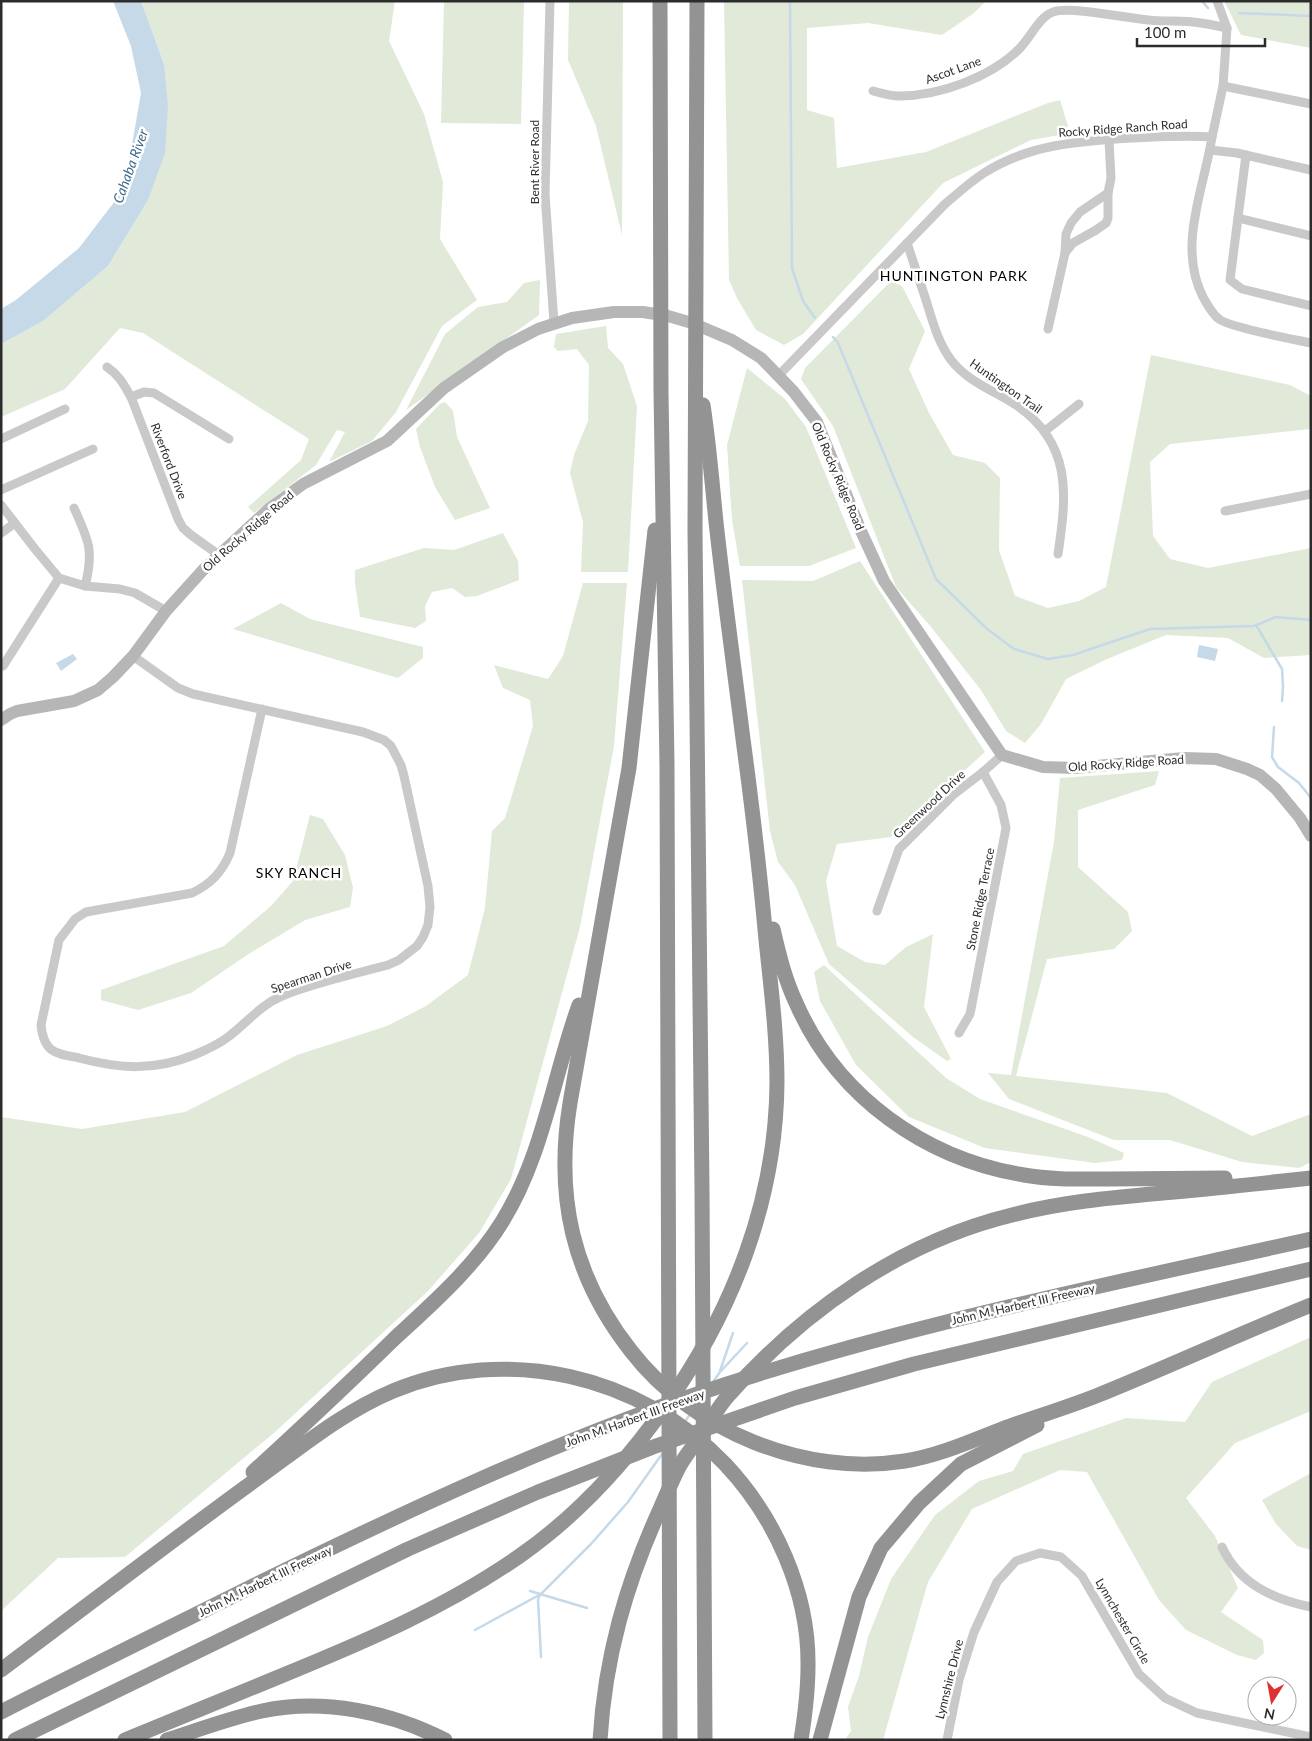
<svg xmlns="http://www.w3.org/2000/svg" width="1312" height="1741" viewBox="0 0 1312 1741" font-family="Lato,sans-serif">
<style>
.green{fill:#e1e9d9}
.water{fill:#c5d9e9}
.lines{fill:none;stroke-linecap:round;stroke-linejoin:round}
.stream{stroke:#c5d9e9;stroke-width:2.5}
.street{stroke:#c9c9c9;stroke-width:9}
.secondary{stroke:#b6b6b6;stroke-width:12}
.highway{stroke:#939393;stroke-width:15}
.labels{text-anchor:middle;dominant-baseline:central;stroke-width:5;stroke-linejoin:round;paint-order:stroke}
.street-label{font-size:12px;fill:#2c2c2c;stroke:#fff}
.water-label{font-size:14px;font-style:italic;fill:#3d688b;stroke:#fff}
.neighbourhood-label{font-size:14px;letter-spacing:1px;fill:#000;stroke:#fff}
</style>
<rect width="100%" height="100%" fill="#fff"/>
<g class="green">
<polygon points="141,1 395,1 389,41 424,114 443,182 440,239 477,300 442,326 396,412 372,441 329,462 345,432 337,430 316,465 254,513 248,507 301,460 309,439 143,333 120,328 65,389 1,417 1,344 43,321 108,266 148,200 164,64"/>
<polygon points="444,1 524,1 521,124 441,123"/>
<polygon points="569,1 623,1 622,235 596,126 568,60"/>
<polygon points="724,1 986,1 974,13 942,35 868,23 807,28 807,110 834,118 837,168 926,152 1048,103 1060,100 1068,126 1060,135 1031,140 943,183 803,334 784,345 756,330 737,298 729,280"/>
<polygon points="1224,1 1311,1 1311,48 1241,35"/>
<polygon points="540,280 539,315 406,410 445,334 478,307 507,302 524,283"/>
<polygon points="891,281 902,286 925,331 909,369 929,413 953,455 985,463 1000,478 999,550 1015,596 1048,608 1079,601 1106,587 1151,355 1290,385 1311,396 1311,429 1170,444 1150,462 1153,536 1170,559 1208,568 1311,548 1311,655 1264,658 1228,638 1166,635 1107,659 1066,679 1041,724 1025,743 1006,731 981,690 931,627 896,587 833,426 801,379 805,368"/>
<polygon points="606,326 608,348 623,364 637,406 628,572 581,572 583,522 570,473 574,455 588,421 589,365 577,349 558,351 554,347 556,334"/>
<polygon points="747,368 785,399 806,427 856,548 809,566 740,566 732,520 727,445"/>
<polygon points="445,402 453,411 457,437 490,508 455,520 435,487 420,447 416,429 440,404"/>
<polygon points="503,533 518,561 519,580 477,596 465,597 452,588 432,592 425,606 426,621 415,628 360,617 355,583 355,570 424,548 454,550"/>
<polygon points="860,561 985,752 891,837 837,844 826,881 837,946 865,962 885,965 906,947 933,934 924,1007 951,1059 947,1061 913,1037 829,964 795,885 778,862 770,831 742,580 813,581"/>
<polygon points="583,583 627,583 614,746 580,927 511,1179 479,1233 428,1291 275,1432 125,1557 58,1558 1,1611 1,1117 82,1129 185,1112 297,1055 387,1026 426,1006 468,975 485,908 492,831 505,818 533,726 530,700 503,688 494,665 548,679 563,656"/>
<polygon points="281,603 310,619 423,647 423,658 398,678 233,629"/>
<polygon points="1159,771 1155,785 1078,810 1078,867 1128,912 1132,931 1114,949 1047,959 1016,1076 1167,1093 1252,1136 1311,1114 1311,1162 1299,1168 1242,1162 1170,1140 1114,1140 1009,1099 988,1073 1011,1075 1054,842 1060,778"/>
<polygon points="310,815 323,819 345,855 353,888 350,907 305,920 247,955 191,993 138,1010 101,1000 101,990 224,946 271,906 293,881"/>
<polygon points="824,965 946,1078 980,1099 1088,1137 1124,1153 1122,1160 1095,1163 985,1148 909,1117 856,1065 820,1001 814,972"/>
<polygon points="1311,1337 1311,1411 1235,1443 1186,1498 1215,1536 1238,1588 1221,1612 1263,1640 1264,1653 1256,1660 1237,1655 1186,1630 1159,1600 1087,1472 1060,1470 972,1509 928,1582 883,1740 845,1740 851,1731 848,1707 859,1676 868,1637 891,1579 935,1515 979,1481 1013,1471 1023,1454 1126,1418 1185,1422 1212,1382"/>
<polygon points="1311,1473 1311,1550 1297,1546 1276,1524 1262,1500"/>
</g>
<g class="water">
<polygon points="113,1 141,1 164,64 168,106 165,153 148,200 108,266 43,321 1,344 1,309 16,300 79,248 115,201 130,156 141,93 131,46"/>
<polygon points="1199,645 1218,649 1215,661 1197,657"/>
<polygon points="73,654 77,659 61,671 56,663"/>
</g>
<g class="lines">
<g class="stream">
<polyline points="790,1 792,268 803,301 815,318"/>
<polyline points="1202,1 1208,8"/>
<polyline points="1239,13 1311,16"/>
<polyline points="833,337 838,343 936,579 986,628 1014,649 1048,659 1073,655 1150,629 1254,626 1276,617 1311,620"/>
<polyline points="1256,625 1282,669 1283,686 1282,701"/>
<polyline points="1274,727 1272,757 1278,767 1299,783 1311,798"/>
<polyline points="720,1371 733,1333"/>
<polyline points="713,1382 720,1372 747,1343"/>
<polyline points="684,1423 691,1413"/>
<polyline points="530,1591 587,1608"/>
<polyline points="540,1595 538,1599 541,1657"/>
<polyline points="475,1630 541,1594 591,1544 628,1502 662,1454"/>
</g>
<g class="street">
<polyline points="550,1 545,194 554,323"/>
<polyline points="1223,86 1311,104"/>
<path d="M873 91C881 93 890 96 899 96 939 96 992 77 1020 48 1030 38 1040 16 1053 12 1071 6 1126 18 1148 20 1165 22 1183 20 1201 23 1209 24 1218 26 1227 28"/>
<polyline points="1212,137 1223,86 1227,28 1217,1"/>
<polyline points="1210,150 1237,153 1311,170"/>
<polyline points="1246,155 1230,280 1242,289 1311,306"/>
<polyline points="1238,218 1311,236"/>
<path d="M907 243C913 261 919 279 925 297 932 319 937 341 951 360 968 382 993 390 1016 405 1072 443 1067 494 1058 554"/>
<polyline points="1065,253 1073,243 1096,230 1106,223 1108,218 1108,193 1111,178 1109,140"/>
<polyline points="1048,329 1065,253 1066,234 1071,223 1080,212 1108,193"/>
<path d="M107 367C119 375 124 385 131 397L178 519 183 528 191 535 219 555"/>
<path d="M779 375 945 204C958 193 970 182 984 173 1029 144 1080 141 1132 138 1158 137 1185 135 1212 137 1204 189 1177 246 1203 297 1207 304 1212 314 1219 319 1231 328 1292 339 1311 343"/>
<polyline points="131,397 144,392 154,393 229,439"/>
<polyline points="1045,431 1079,404"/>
<polyline points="1,439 65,409"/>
<polyline points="1,490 93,449"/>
<polyline points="1,505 35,549 59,578 85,586 120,589 135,593 166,611"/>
<path d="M74 508C89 541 94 551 85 586"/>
<polyline points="1225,511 1311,494"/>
<polyline points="1,533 15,523"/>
<path d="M133 656 178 688 193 694 363 732 384 740 391 746 401 765 404 776 428 886 430 907 428 925 423 937 417 946 399 960 388 965C354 974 314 983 282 996 260 1005 247 1023 228 1037 218 1045 206 1050 194 1055 154 1071 120 1069 79 1058 55 1053 44 1053 41 1025L59 940 75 919 86 912 192 893C211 884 222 872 230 853L262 709"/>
<polyline points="3,666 59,578"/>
<polyline points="877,911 899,849 953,795 983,772 1002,755"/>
<polyline points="959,1033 970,1014 1006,828 1001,805 983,772"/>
<path d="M1222 1547C1239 1584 1273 1599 1311 1607"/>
<polyline points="947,1740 959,1680 974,1632 997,1582 1016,1561 1040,1553 1061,1557 1082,1576 1139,1674 1165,1698 1197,1713 1311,1737"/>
</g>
<polyline class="secondary" points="1,720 10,714 17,711 74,701 98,690 113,677 133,656 166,611 203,570 270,508 303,484 387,441 444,388 503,347 538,329 572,318 614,312 643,312 668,316 692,323 732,340 761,358 793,391 817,422 861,531 884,581 1002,755 1043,767 1075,768 1184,758 1216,759 1247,769 1260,775 1276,789 1300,818 1311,836"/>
<g class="highway">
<polyline points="660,1 661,392 667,766 670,1740"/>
<polyline points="697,1 695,530 702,1189 705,1740"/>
<path d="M655 530 629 768 570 1103C555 1196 572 1276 631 1351 693 1431 804 1477 905 1461 942 1455 975 1439 1010 1426 1039 1416 1068 1407 1096 1396 1168 1367 1239 1334 1311 1305"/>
<path d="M773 929C779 955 785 980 797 1005 838 1097 925 1159 1024 1175 1052 1180 1082 1179 1111 1179 1149 1179 1187 1178 1225 1178"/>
<path d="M253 1472C301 1428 348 1384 394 1339 433 1303 474 1267 502 1222 543 1156 553 1077 579 1005"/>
<path d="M1 1670C87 1606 171 1541 258 1478 301 1447 343 1412 393 1391 506 1344 641 1375 725 1464 775 1517 809 1592 808 1666 808 1691 805 1715 801 1740"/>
<path d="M1 1712C87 1668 173 1626 259 1583 400 1514 542 1447 691 1396 893 1327 1103 1286 1311 1239"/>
<polyline points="15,1740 408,1549 538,1492 653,1447 795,1398 914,1364 1311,1269"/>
<path d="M125 1740C177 1719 229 1697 281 1676 364 1642 447 1607 521 1555 578 1515 627 1461 667 1404 733 1310 776 1200 777 1083 777 1035 771 988 766 940 760 873 752 806 743 739 734 667 724 595 716 522 712 483 709 444 703 405"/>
<path d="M167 1740C198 1730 230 1718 262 1711 323 1698 390 1712 445 1740"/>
<path d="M600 1740C605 1657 626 1584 660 1509 666 1495 672 1481 679 1467 685 1456 694 1445 702 1434 711 1421 718 1407 728 1396 803 1311 901 1242 1012 1215 1065 1201 1119 1197 1174 1192 1219 1188 1265 1183 1311 1178"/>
<polyline points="820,1740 859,1597 881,1548 919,1503 961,1464 1037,1425"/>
</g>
</g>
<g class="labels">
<g class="street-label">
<text transform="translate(953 70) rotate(-20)">Ascot Lane</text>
<text transform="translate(1123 128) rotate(-4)">Rocky Ridge Ranch Road</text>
<text transform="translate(534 162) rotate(-90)">Bent River Road</text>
<text transform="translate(1006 386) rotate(35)">Huntington Trail</text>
<text transform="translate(169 461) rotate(69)">Riverford Drive</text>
<text transform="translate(838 476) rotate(67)">Old Rocky Ridge Road</text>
<text transform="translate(248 531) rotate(-41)">Old Rocky Ridge Road</text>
<text transform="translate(1126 763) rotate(-4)">Old Rocky Ridge Road</text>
<text transform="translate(929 804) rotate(-43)">Greenwood Drive</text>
<text transform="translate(980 899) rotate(-79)">Stone Ridge Terrace</text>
<text transform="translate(311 976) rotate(-18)">Spearman Drive</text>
<text transform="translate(1023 1304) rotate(-13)">John M. Harbert III Freeway</text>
<text transform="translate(635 1418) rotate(-20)">John M. Harbert III Freeway</text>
<text transform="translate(265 1581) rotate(-26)">John M. Harbert III Freeway</text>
<text transform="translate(1123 1621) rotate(60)">Lynnchester Circle</text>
<text transform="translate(949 1679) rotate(-76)">Lynnshire Drive</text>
</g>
<g class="water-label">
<text transform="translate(130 166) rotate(-70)">Cahaba River</text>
</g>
<g class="neighbourhood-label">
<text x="954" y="275">HUNTINGTON PARK</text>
<text x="299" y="872">SKY RANCH</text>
</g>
</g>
<rect width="1312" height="1741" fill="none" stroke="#2c2c2c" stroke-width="5"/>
<g transform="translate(1272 1701) rotate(191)"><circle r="24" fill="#ffffff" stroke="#ababab"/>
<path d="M0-4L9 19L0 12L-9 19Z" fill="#df3134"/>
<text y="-8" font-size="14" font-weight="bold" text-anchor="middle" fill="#2c2c2c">N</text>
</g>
<path d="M1137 38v8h128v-8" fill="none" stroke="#2c2c2c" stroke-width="2.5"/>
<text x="1144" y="38" font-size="15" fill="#2c2c2c" stroke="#ffffff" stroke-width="4" paint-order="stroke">100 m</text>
</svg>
